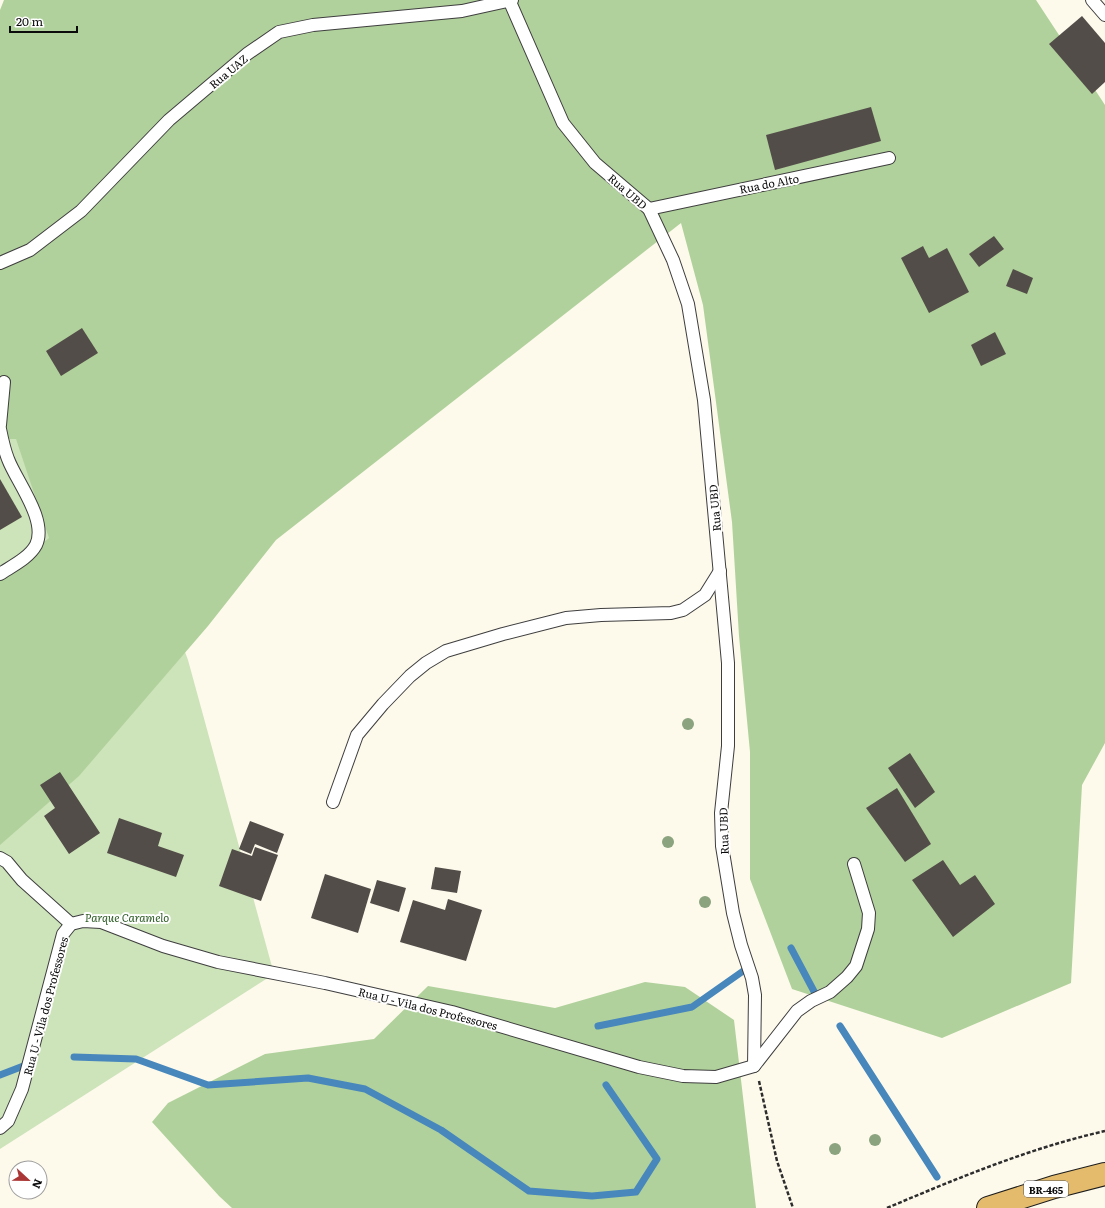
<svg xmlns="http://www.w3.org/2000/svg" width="1105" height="1208" viewBox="0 0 1105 1208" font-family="Literata,serif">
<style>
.green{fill:#cde3ba}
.forest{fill:#b1d19c}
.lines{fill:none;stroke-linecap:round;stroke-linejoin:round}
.stream{stroke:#4787bc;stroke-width:7}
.building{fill:#534d49}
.service-casing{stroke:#3e3e3e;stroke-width:14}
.trunk-casing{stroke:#1c1c1c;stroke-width:24}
.path{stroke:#2d2d2d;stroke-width:2.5;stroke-dasharray:4 2;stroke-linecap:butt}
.service{stroke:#fff;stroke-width:12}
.trunk{stroke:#e4bb6c;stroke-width:22}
.tree{fill:#8ba37e}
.labels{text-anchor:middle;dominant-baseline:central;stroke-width:4;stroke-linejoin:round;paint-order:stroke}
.shield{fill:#fff;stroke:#545454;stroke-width:1}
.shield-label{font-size:10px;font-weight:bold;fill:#0b0b0b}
.street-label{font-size:11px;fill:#0b0b0b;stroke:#fff}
.park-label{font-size:11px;font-style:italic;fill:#2d5b24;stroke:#fff}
</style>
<rect width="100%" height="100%" fill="#fdfaec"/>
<polygon class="green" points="8,180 188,660 274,974 0,1149 0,185"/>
<g class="forest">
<polygon points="4,0 1036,0 1105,105 1105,743 1082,785 1071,983 942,1038 792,989 750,879 750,752 739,636 732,522 703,305 681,223 276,540 208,626 79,776 0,845 0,577 49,538 16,439 0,439 0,10"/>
<polygon points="645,982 685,987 734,1020 756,1208 232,1208 219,1196 152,1122 168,1103 265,1054 374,1039 428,986 555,1008"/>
</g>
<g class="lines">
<g class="stream">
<polyline points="791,948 817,997"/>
<polyline points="598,1026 692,1007 746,969"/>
<polyline points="840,1026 937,1177"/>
<polyline points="74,1057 136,1059 208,1085 308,1078 365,1089 441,1130 529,1191 592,1196 636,1192 657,1159 606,1085"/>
<polyline points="0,1075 26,1065"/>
</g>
</g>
<g class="building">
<polygon points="1082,16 1105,43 1105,82 1092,94 1049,44"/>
<polygon points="871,107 881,141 775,170 766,135"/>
<polygon points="994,236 1004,249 979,267 969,254"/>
<polygon points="923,246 929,258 947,248 969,292 929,313 901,258"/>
<polygon points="1013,269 1033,278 1027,294 1006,286"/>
<polygon points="82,328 98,353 61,376 46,351"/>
<polygon points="995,332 1006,354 981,366 971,345"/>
<polygon points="0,479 22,517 0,530"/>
<polygon points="910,753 935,792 915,808 888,768"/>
<polygon points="60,772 100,833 69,854 44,816 55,808 40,785"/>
<polygon points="897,788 931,844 905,862 866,808"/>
<polygon points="119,818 162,833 158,846 184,855 176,877 107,853"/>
<polygon points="250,821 284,834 277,853 255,844 251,854 239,849"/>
<polygon points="255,847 278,855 261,901 219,886 232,849 252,856"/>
<polygon points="943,860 960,885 975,875 995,904 953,937 912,880"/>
<polygon points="435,867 461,871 457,893 431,889"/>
<polygon points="325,874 371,889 358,933 311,918"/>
<polygon points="377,880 406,888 399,912 370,903"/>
<polygon points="448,899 482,910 466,961 400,942 413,900 445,910"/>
</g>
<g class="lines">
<g class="service-casing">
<g id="service">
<polyline points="1092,0 1105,15"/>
<polyline points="510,2 563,123 595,163 649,209 673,260 688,304 704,400 728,663 728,746 721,813 722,846 733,913 741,945 752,978 755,995 754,1066"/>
<polyline points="649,209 889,158"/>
<polyline points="0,263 30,250 81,211 169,120 247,54 279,32 313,25 462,11 512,0"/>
<polyline points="0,425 4,382"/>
<path d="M0 429C2 439 4 449 8 459 16 481 48 520 36 545 29 558 12 566 0 574"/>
<polyline points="333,802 357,735 383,704 410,676 426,663 446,651 503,634 566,618 601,615 671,613 683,610 705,595 720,571"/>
<polyline points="0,858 7,862 22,880 71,924"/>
<polyline points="0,1128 8,1121 22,1089 63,934 71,924 83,921 101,922 163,946 218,962 325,983 452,1012 639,1067 683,1076 716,1077 754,1066 797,1011 811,1001 830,992 847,977 856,966 868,929 869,913 854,864"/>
</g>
</g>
<g class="trunk-casing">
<polyline id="trunk" points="988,1208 1054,1187 1105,1174"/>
</g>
<g class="path">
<polyline points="759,1081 777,1161 793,1208"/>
<path d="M887 1208C958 1178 1030 1148 1105 1131"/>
</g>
<use href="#service" class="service"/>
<use href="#trunk" class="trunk"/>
</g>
<g class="tree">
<circle cx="688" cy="724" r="6"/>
<circle cx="668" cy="842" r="6"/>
<circle cx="705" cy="902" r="6"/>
<circle cx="875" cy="1140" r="6"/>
<circle cx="835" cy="1149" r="6"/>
</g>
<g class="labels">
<rect class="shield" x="1024" y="1181" width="44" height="16" rx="3"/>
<g class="shield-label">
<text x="1046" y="1189">BR-465</text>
</g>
<g class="street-label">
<text transform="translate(228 71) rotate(-40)">Rua UAZ</text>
<text transform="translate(769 183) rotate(-11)">Rua do Alto</text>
<text transform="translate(628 191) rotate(41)">Rua UBD</text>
<text transform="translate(714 508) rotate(-95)">Rua UBD</text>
<text transform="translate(723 831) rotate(-92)">Rua UBD</text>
<text transform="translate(45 1006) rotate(-75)">Rua U - Vila dos Professores</text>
<text transform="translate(428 1008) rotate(14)">Rua U - Vila dos Professores</text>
</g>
<g class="park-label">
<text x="127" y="917">Parque Caramelo</text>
</g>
</g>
<g transform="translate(28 1180) rotate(112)"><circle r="19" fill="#ffffff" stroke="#9d9d9d"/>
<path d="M0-3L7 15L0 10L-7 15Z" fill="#aa3635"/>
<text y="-6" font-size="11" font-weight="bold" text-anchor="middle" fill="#0b0b0b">N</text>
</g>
<path d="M10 26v6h67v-6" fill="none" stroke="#0b0b0b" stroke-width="2"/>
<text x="16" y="26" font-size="12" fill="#0b0b0b" stroke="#ffffff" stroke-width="3" paint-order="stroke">20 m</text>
</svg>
